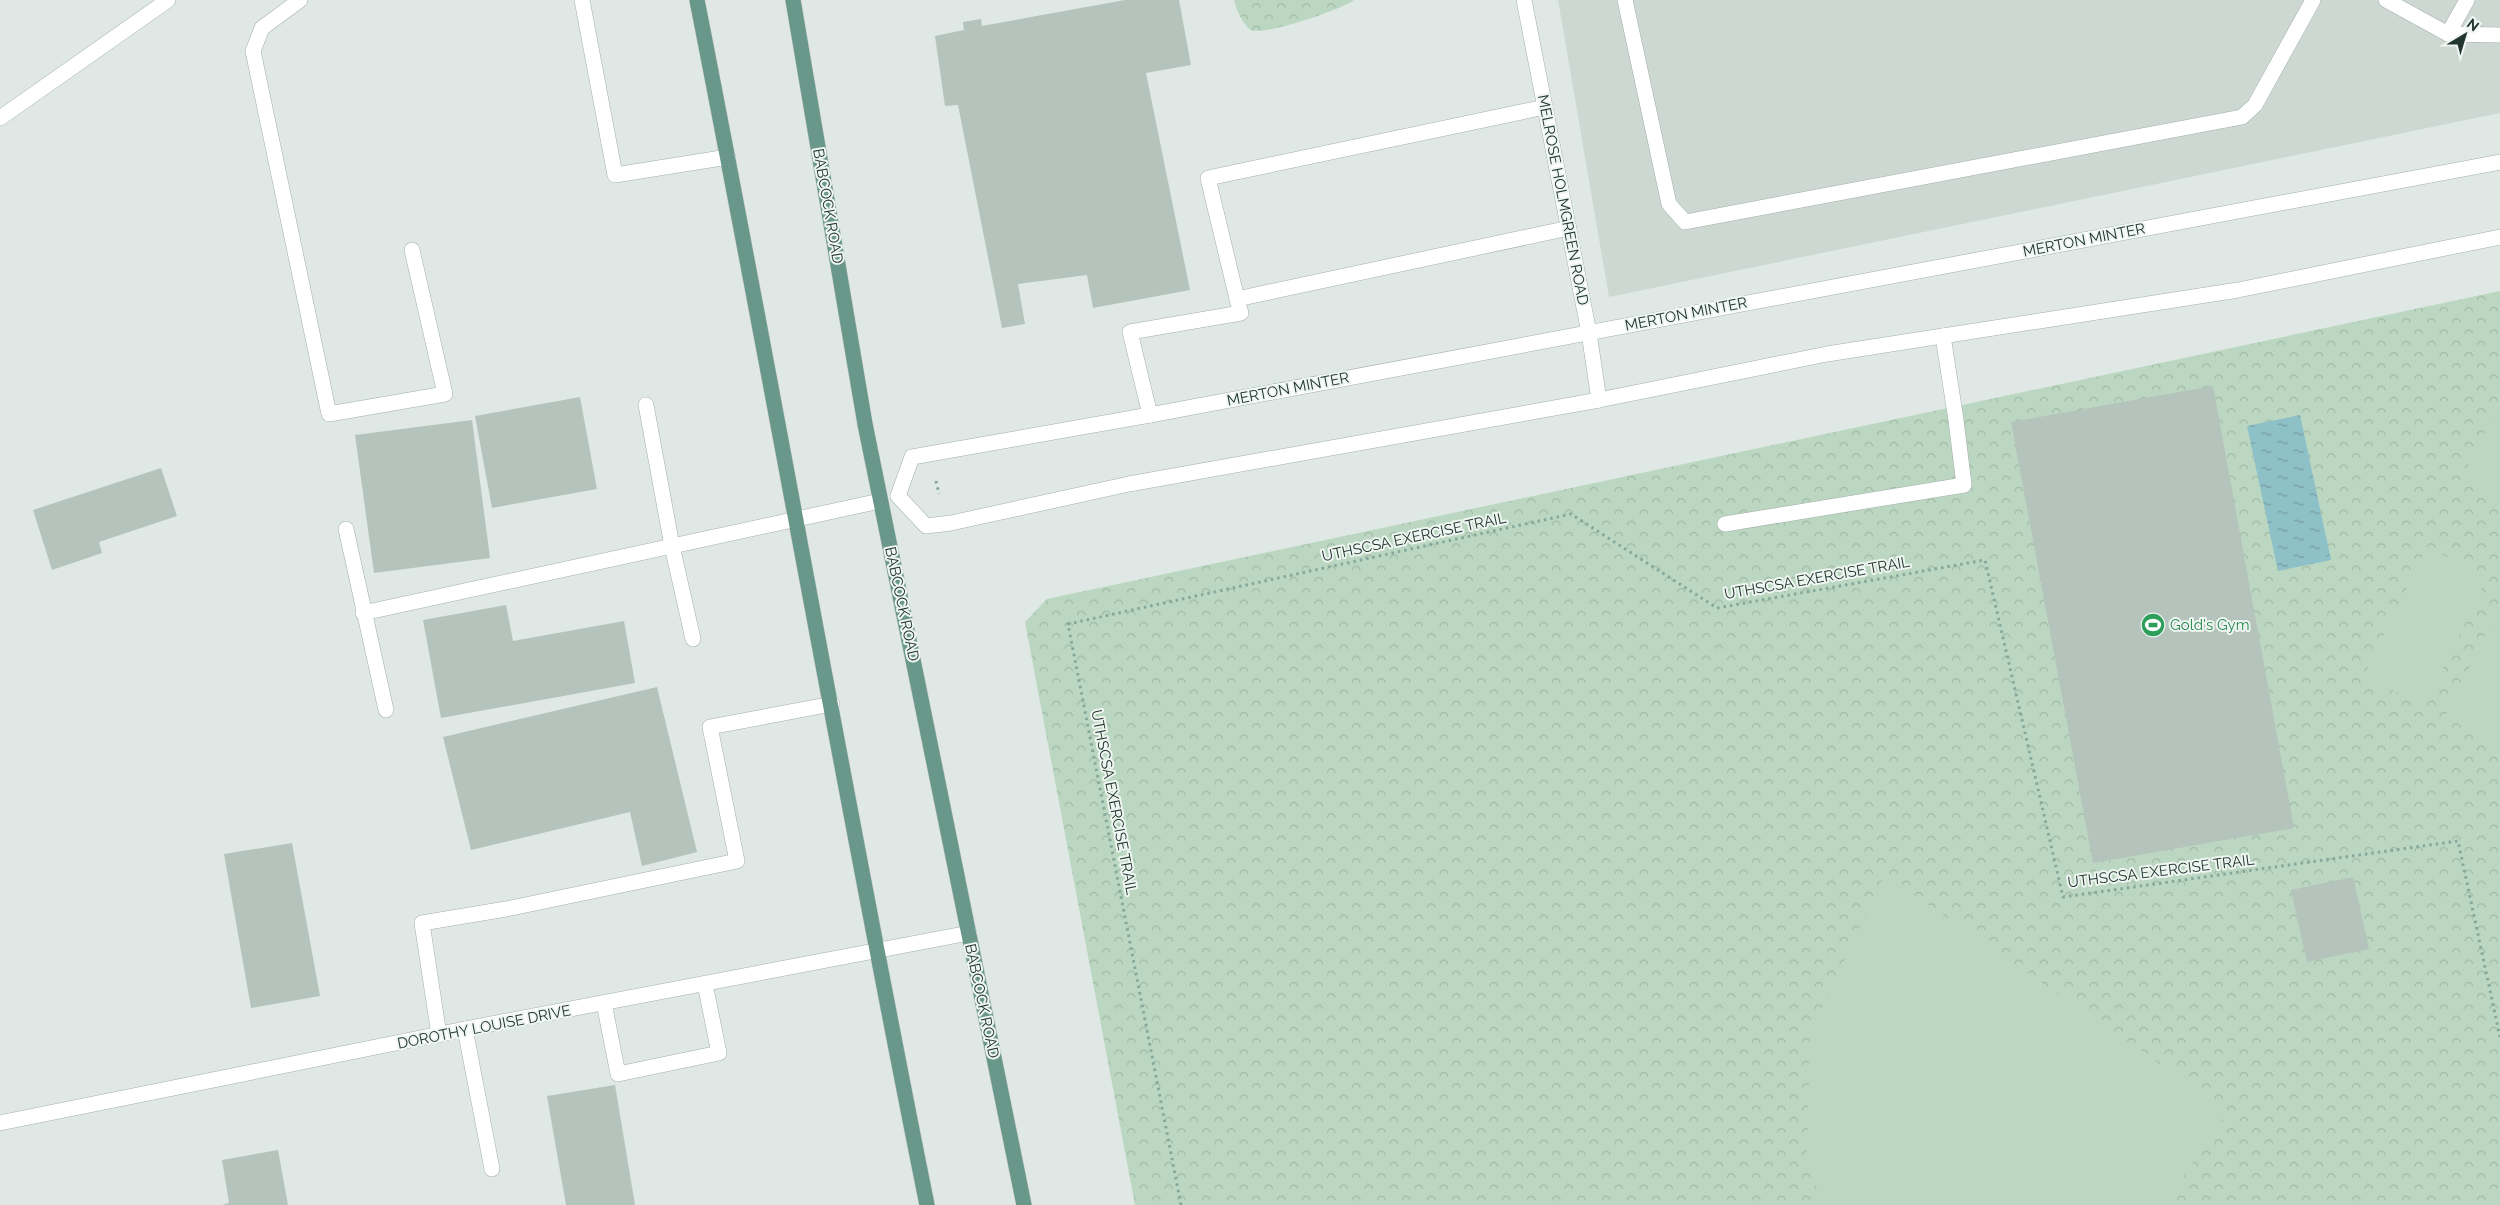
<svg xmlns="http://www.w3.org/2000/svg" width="2500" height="1205" viewBox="0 0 2500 1205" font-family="Raleway,sans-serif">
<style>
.built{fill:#ced8d3}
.park{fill:url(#park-crowns)}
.garden{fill:#bbd7c1}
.water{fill:url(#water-ripples)}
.building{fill:#b5c3bd}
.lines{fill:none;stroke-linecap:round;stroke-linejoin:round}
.service-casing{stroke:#a3afaa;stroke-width:16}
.minor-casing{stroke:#a3afaa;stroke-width:16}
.tertiary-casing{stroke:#a3afaa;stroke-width:16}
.primary-casing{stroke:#bdc3c1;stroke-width:16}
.path{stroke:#84a89b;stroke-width:3;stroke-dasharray:2.5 4;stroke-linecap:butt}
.service{stroke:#fff;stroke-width:15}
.minor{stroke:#fff;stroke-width:15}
.tertiary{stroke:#fff;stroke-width:15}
.primary{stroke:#69988b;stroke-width:15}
.labels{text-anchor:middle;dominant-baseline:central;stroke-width:4;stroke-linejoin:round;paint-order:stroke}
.street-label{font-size:15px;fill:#223630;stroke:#eff6f2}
.leisure-label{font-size:15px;fill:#27864d;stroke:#eff6f2;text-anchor:start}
</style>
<defs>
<pattern id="park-crowns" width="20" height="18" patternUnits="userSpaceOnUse" patternTransform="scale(1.25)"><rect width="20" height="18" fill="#bbd7c1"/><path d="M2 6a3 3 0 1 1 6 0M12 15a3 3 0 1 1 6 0" fill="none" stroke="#a0b9a6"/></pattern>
<pattern id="water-ripples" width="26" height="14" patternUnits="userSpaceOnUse" patternTransform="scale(1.25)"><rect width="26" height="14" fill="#8ec0c7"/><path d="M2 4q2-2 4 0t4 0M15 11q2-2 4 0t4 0" fill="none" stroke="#749da2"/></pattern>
</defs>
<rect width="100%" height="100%" fill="#dfe8e4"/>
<polygon class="built" points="1558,0 2500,0 2500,113 1609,297"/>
<g class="park">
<path d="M1234 0H1354C1343 9 1264 36 1251 30 1243 25 1236 9 1234 0Z"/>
<polygon points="2500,291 2500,1205 1135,1205 1025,622 1047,599"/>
</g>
<g class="garden">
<polygon points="2500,401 2500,498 2462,479"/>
<polygon points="2427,547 2487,577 2425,706 2364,676"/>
<polygon points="2500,604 2500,745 2445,717"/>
<polygon points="1885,875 2228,1111 2164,1205 1823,1205 1807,1159 1810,1033"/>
</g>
<polygon class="water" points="2300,415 2331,560 2278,571 2247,426"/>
<g class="building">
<polygon points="1125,0 1179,0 1191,65 1146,73 1190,290 1093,308 1087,275 1018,284 1025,324 1002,328 958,105 945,106 935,36 964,30 963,22 981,19 982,26"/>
<polygon points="2213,386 2294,828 2093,863 2011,422"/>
<polygon points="580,397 597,489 492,508 475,416"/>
<polygon points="472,420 490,558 374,573 355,435"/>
<polygon points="161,468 177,516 99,542 102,553 52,570 33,510"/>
<polygon points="506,605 513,641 624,621 635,683 441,718 423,620"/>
<polygon points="657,687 697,852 642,866 630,812 471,850 443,737"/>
<polygon points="292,843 320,996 251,1008 224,854"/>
<polygon points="2353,877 2369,949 2307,962 2291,890"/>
<polygon points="615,1085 635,1205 566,1205 547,1096"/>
<polygon points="278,1150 288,1205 222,1205 229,1203 222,1160"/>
</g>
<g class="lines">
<g class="service-casing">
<g id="service">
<polyline points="300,0 262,28 253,51 329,414 445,394 412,250"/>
<polyline points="582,0 615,175 728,157"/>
<polyline points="1625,0 1669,204 1685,222 2242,117 2255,105 2313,0"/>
<polyline points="2386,0 2448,34 2467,0"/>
<polyline points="2448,34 2500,35"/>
<polyline points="1545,107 1208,178 1237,299 1569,228"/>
<polyline points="646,405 672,546 693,639"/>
<polyline points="1150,415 1130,332 1241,313 1237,299"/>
<polyline points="1725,524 1964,485 1956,420 1943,336"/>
<polyline points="346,529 386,710"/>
<polyline points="363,613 880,501"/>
<polyline points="604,1003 618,1074 719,1053 705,984"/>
<polyline points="465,1029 492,1169"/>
<polyline points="439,1035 422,923 506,909 737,861 710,727 832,704"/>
</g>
</g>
<g class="minor-casing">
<g id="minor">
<polyline points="1524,0 1589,333 1599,400"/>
<polyline points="0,118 168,0"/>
<polyline points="0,1123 465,1029 969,933"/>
</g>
</g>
<g class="tertiary-casing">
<g id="tertiary">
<polyline points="898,496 912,457 1150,415 2500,162"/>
<polyline points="898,496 926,526 951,523 1129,484 1599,400 1827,354 2238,290 2500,237"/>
</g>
</g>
<g class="primary-casing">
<g id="primary">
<path d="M697 0C776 401 846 804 927 1205"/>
<polyline points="793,0 865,424 1024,1205"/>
</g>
</g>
<g class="path">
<polyline points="936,481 939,494"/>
<polyline points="1181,1205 1068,624 1571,514 1717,608 1985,560 2063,897 2458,841 2500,1037"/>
</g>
<use href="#service" class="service"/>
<use href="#minor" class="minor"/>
<use href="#tertiary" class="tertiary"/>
<use href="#primary" class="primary"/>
</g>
<defs>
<g id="stadium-disc" transform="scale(1.25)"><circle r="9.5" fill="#2e9e5b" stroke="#eff6f2"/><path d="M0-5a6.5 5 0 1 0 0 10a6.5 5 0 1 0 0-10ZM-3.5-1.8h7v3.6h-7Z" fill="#fff"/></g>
</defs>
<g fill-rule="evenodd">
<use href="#stadium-disc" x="2153" y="625"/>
</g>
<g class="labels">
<g class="street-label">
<text transform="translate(1563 200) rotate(79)">MELROSE HOLMGREEN ROAD</text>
<text transform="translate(828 206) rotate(80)">BABCOCK ROAD</text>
<text transform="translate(2084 240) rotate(-11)">MERTON MINTER</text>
<text transform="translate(1686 314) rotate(-11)">MERTON MINTER</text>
<text transform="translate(1288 389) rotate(-11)">MERTON MINTER</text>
<text transform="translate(1414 537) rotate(-12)">UTHSCSA EXERCISE TRAIL</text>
<text transform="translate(1817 578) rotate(-10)">UTHSCSA EXERCISE TRAIL</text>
<text transform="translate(902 604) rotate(78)">BABCOCK ROAD</text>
<text transform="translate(1114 802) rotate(79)">UTHSCSA EXERCISE TRAIL</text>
<text transform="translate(2161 871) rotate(-7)">UTHSCSA EXERCISE TRAIL</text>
<text transform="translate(982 1001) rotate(78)">BABCOCK ROAD</text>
<text transform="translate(484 1027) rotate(-11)">DOROTHY LOUISE DRIVE</text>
</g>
<g class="leisure-label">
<text x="2170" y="625">Gold's Gym</text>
</g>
</g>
<g transform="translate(2465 35) rotate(38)" stroke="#eff6f2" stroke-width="4" paint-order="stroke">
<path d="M0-4L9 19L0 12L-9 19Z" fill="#223630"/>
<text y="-8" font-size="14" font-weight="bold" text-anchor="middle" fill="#223630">N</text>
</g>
</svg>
